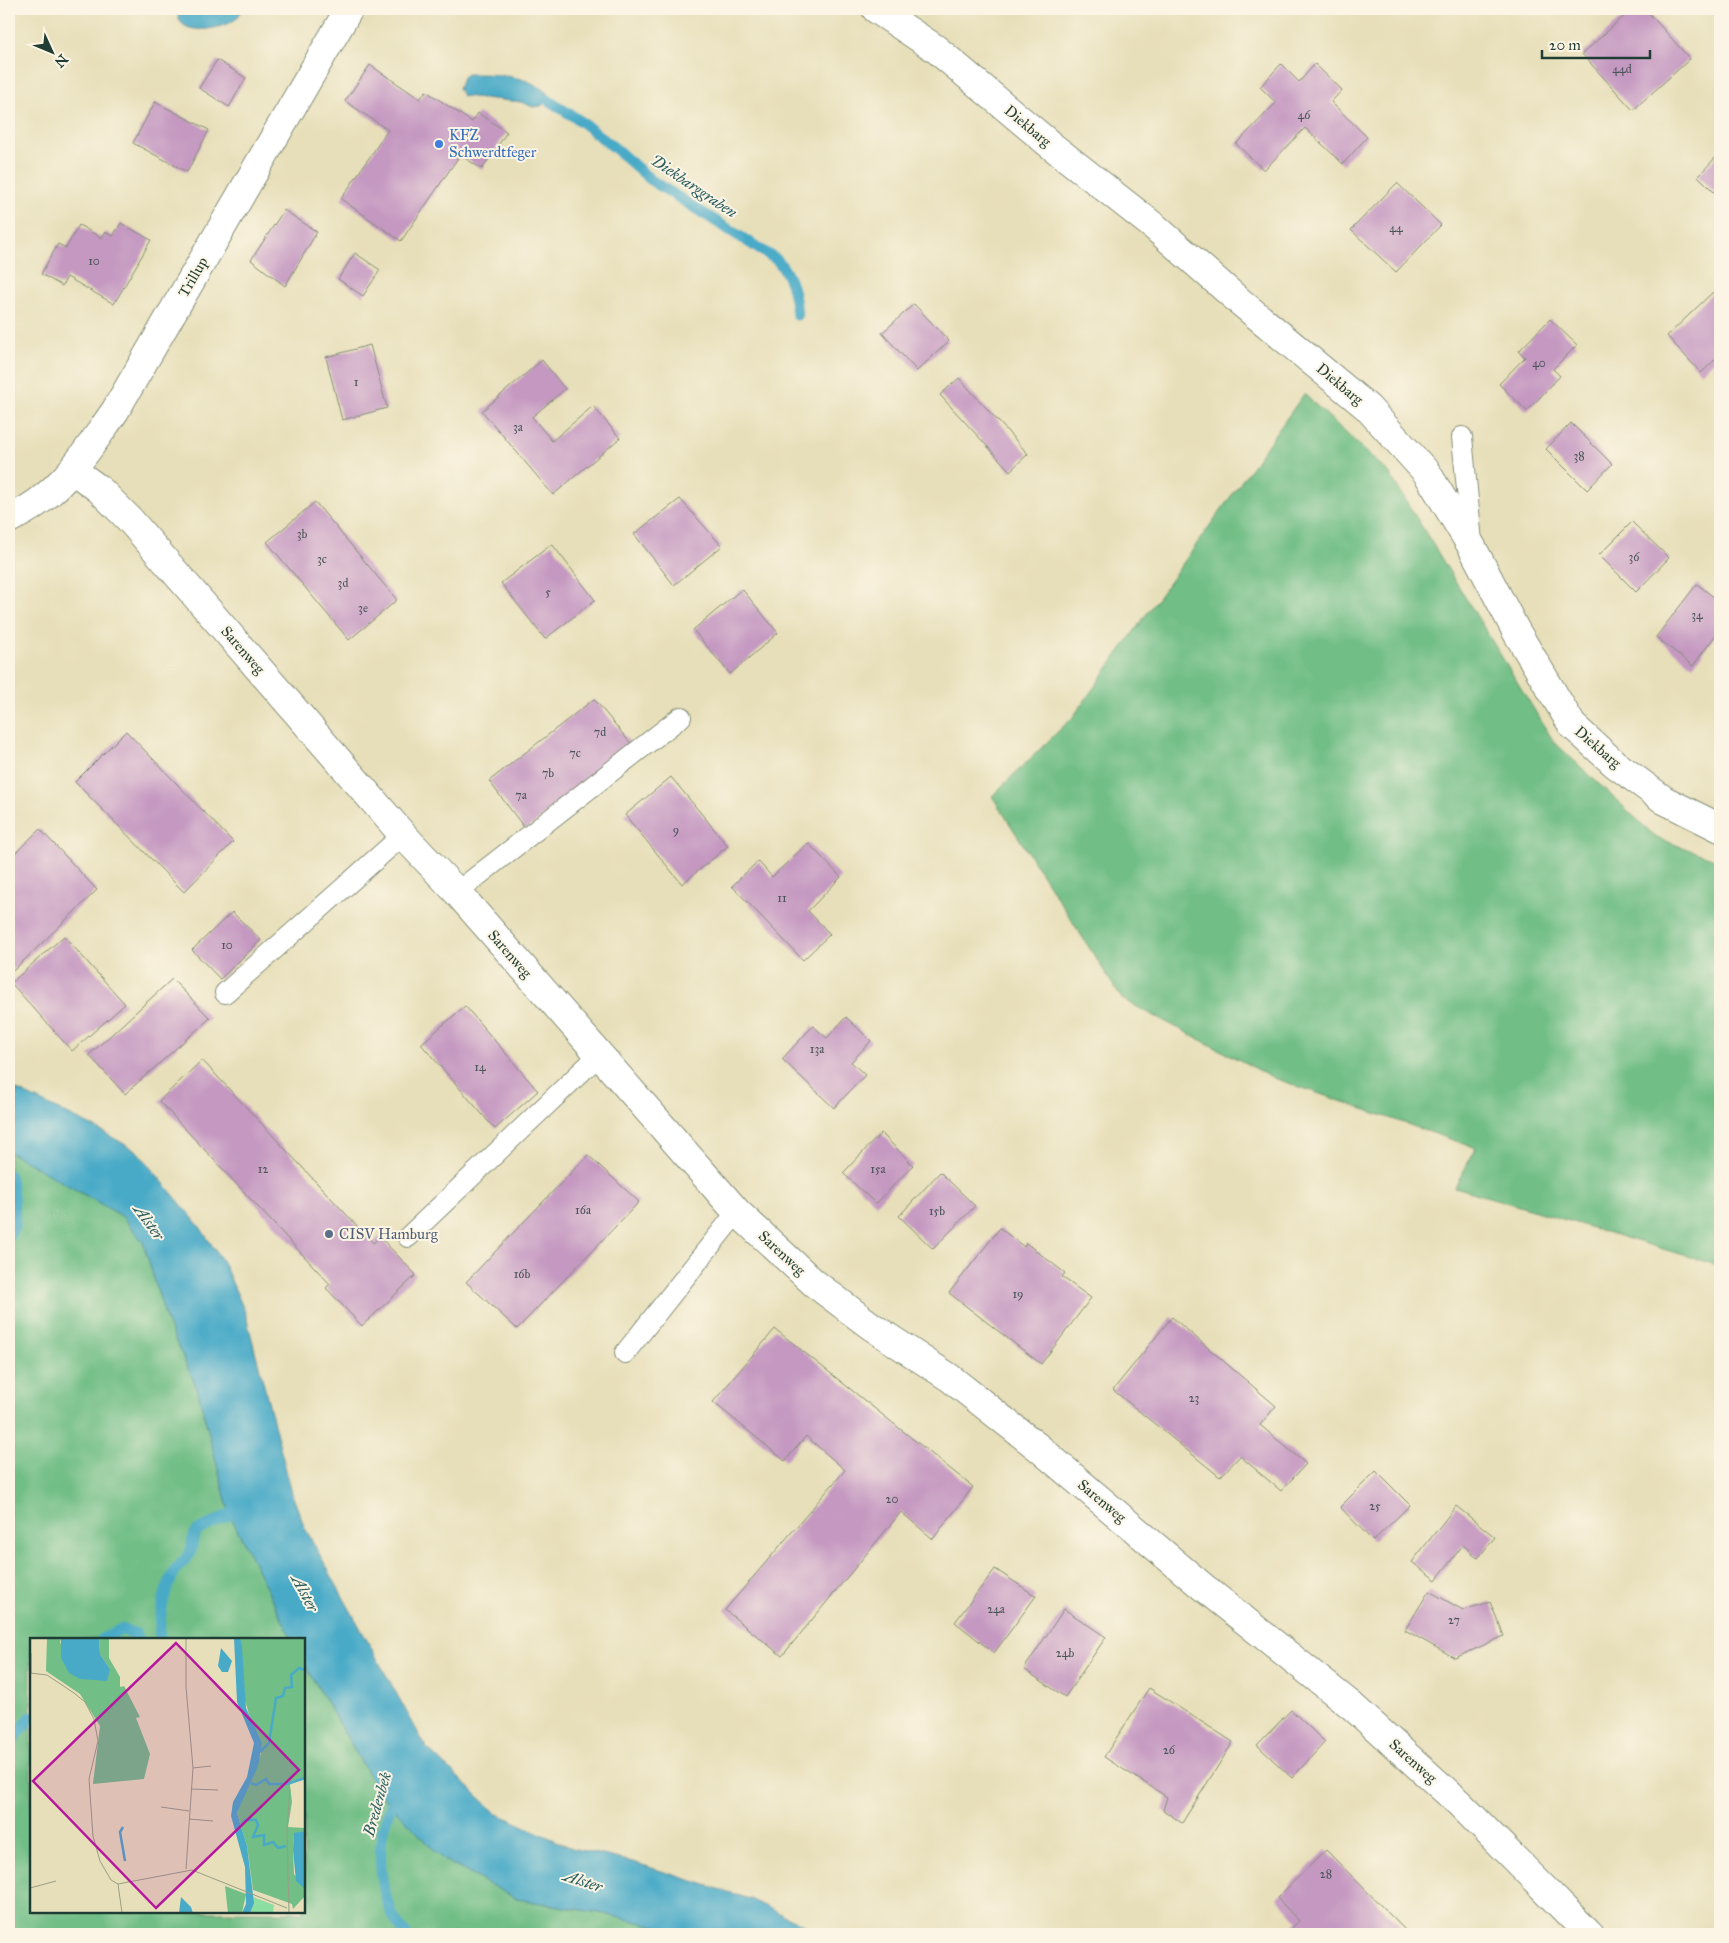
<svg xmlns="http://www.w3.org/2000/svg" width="1729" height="1943" viewBox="0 0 1729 1943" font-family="'IM FELL Great Primer',serif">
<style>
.forest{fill:#71be86;stroke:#487e5d}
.water{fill:#48aac7;stroke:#34747e}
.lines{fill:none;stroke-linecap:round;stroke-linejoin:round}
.stream{stroke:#48aac7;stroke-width:11}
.building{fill:#c498c1}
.lane-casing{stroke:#838e76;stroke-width:22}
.street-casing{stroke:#838e76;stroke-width:30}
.secondary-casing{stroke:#838e76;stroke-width:30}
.lane{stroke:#fff;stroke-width:20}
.street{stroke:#fff;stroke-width:28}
.secondary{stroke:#fff;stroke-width:28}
.shop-dot{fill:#3f7fe0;stroke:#fcf5e5;stroke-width:2}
.service-dot{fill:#5c6f8a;stroke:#fcf5e5;stroke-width:2}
.labels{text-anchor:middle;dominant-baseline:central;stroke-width:4;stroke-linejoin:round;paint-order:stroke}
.number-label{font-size:12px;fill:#485457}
.street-label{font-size:15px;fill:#1f3d34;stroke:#fcf5e5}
.shop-label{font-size:15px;fill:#366cbe;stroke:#fcf5e5;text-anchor:start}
.service-label{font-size:15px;fill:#4e5e75;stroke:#fcf5e5;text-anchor:start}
.water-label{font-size:16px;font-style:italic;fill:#2b5e60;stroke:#fcf5e5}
.inset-river{fill:none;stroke:#48aac7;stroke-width:2.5}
.inset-road{fill:none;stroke:#979e84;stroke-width:1}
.view{fill:#b5179e;fill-opacity:0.15;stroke:#b5179e;stroke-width:2.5}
.inset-edge{fill:none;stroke:#1f3d34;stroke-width:2.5}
</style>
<rect width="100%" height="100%" fill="#fcf5e5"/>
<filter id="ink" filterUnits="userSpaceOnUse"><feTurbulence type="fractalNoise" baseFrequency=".02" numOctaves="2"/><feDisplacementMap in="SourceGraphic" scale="10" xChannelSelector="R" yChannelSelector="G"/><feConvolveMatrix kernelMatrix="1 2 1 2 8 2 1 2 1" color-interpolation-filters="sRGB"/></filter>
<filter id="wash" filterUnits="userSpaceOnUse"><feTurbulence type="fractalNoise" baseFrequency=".0096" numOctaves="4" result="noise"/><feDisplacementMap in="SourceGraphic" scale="20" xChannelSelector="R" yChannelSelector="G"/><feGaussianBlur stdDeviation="1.12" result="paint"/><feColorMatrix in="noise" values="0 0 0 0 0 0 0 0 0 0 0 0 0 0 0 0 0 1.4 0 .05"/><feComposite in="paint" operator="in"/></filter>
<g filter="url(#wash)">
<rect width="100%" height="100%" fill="#e7dfb9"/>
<g class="forest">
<polygon points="1304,394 1389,473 1554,742 1657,838 1720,861 1720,1266 1455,1187 1476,1148 1274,1078 1122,999 992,796 1073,717"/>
<polygon points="9,1152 122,1216 143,1242 167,1322 197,1388 230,1515 292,1639 31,1639 31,1912 304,1912 304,1663 379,1793 444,1860 517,1899 600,1913 677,1931 685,1934 9,1934"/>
</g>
<g class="water">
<path d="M177 9H243C241 12 239 16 236 19 225 28 189 36 180 21 178 18 178 12 177 9Z"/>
<path d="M467 74C494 74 528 74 548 94V100L541 106 533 107 521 102 463 96 458 89 463 77Z"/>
<polygon points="9,1086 92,1126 137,1151 200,1227 223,1262 245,1312 293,1497 305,1528 426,1747 496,1813 572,1848 633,1862 750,1899 823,1934 685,1934 677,1931 600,1913 517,1899 444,1860 379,1793 304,1663 304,1639 292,1639 230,1515 197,1388 167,1322 143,1242 122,1216 9,1152"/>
</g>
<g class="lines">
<g class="stream">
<path d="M548 100 579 120 616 149 651 180 777 260C792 277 795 294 797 315"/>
<polyline points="9,1175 13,1193 15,1225 9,1236"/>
<polyline points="102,1639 121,1629 136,1634 139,1639"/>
<path d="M160 1639C158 1617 164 1591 175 1571 178 1565 187 1560 190 1553 194 1545 190 1540 197 1531L244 1507"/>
<polyline points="9,1742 13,1740 31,1717"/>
<path d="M396 1792C391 1806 384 1821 382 1836 377 1866 384 1913 406 1934"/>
</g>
</g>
<g id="blocks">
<g class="building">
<polygon points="1632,9 1645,9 1690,59 1633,110 1582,54"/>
<polygon points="217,60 246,78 229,107 199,88"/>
<polygon points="1281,64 1299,82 1315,64 1342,90 1331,102 1367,137 1343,164 1305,128 1264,170 1236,144 1276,103 1260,87"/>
<polygon points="370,65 420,99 426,91 472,122 478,113 507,132 482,169 460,155 401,241 341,199 388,130 345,101"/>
<polygon points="155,102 209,130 187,172 133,143"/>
<polygon points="1720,153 1720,198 1698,176"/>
<polygon points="1397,183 1441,225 1396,272 1351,230"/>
<polygon points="284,210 317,232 285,286 251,260"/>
<polygon points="121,223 151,240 114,304 67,277 62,286 41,274 58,244 66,248 79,225 102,238 105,232 113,236"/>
<polygon points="355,253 380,270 363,296 338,279"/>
<polygon points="1713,292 1720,299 1720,355 1701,373 1667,336"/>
<polygon points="914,304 949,341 917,371 882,333"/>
<polygon points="1550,319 1577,345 1553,369 1560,376 1527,411 1499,384 1525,357 1519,351"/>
<polygon points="370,345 387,408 342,420 326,357"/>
<polygon points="542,360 565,389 532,417 552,441 593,406 620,438 553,495 482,411"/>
<polygon points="959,378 1028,454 1010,471 940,395"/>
<polygon points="1571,423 1612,464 1587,490 1546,449"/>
<polygon points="680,499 722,546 674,585 634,534"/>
<polygon points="315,502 397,600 349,640 267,542"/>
<polygon points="1632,522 1669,558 1636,592 1599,555"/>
<polygon points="552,544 595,600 545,639 501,583"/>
<polygon points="1697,584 1720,602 1720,629 1693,666 1656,637"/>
<polygon points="742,589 778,633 730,674 693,630"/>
<polygon points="594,699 632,745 526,830 489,781"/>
<polygon points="126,731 233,842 184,892 75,782"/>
<polygon points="671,777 728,846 682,884 625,815"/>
<polygon points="40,829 97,890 14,970 9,965 9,859"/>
<polygon points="808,843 841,877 808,911 830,934 803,960 732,886 758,861 772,877"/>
<polygon points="232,912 261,940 220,979 192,950"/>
<polygon points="64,936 125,1004 72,1051 11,983"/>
<polygon points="172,979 210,1018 125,1094 89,1055"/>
<polygon points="465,1006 538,1091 495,1129 421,1044"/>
<polygon points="846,1017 871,1041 851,1062 865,1075 834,1108 782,1059 813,1026 827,1038"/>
<polygon points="202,1060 373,1243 380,1237 416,1275 362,1326 326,1288 330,1284 159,1101"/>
<polygon points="881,1133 913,1165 876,1204 843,1173"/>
<polygon points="588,1155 639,1202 517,1329 466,1282"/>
<polygon points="940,1172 975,1206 933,1249 899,1216"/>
<polygon points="1000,1228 1024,1247 1026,1243 1065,1273 1062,1277 1091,1298 1041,1364 949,1293"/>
<polygon points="1172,1317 1276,1406 1260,1425 1306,1464 1281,1491 1240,1456 1220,1477 1113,1390"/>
<polygon points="775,1329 973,1487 933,1539 901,1512 782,1656 725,1610 845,1470 806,1436 785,1461 713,1402"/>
<polygon points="1376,1471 1410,1505 1373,1541 1340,1507"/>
<polygon points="1456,1506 1495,1537 1478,1558 1463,1545 1436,1580 1412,1562"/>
<polygon points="995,1569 1036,1596 994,1653 955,1622"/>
<polygon points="1429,1591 1463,1610 1490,1602 1504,1636 1455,1658 1405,1630"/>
<polygon points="1064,1609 1106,1637 1065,1697 1024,1669"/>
<polygon points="1149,1688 1233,1742 1182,1823 1163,1810 1167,1797 1104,1757"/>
<polygon points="1291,1710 1325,1742 1292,1778 1257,1745"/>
<polygon points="1326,1850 1409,1934 1286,1934 1299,1921 1277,1898"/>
</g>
</g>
</g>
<g filter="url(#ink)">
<use href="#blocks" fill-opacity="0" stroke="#838e76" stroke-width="1"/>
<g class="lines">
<g class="lane-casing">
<g id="lane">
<polyline points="1462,437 1472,542"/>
<polyline points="457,892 681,717"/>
<polyline points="225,993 403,835"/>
<polyline points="408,1237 599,1055"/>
<polyline points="625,1353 737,1212"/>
</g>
</g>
<g class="street-casing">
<polyline id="street" points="74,471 99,489 130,520 403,835 457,892 737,1212 814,1283 871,1326 950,1378 1039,1448 1203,1587 1352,1706 1459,1803 1589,1934"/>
</g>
<g class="secondary-casing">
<g id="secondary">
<polyline points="876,9 936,49 1053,147 1156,228 1238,300 1367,407 1427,473 1472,547 1516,631 1572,725 1615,764 1664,800 1720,828"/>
<path d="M9 519C60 496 84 455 115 411L349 9"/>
</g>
</g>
<use href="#lane" class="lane"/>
<use href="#street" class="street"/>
<use href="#secondary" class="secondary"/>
</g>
</g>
<circle class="shop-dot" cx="439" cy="144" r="5"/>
<circle class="service-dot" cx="329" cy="1234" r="5"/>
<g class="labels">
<g class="number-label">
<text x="1622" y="69">44d</text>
<text x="1304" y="115">46</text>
<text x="1396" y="228">44</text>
<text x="94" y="261">10</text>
<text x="1539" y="363">40</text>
<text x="356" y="382">1</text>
<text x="518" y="427">3a</text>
<text x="1579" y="456">38</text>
<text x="302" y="534">3b</text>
<text x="1634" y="557">36</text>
<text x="322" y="559">3c</text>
<text x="343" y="583">3d</text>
<text x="548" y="592">5</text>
<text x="363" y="608">3e</text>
<text x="1697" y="615">34</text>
<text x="600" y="732">7d</text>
<text x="575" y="753">7c</text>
<text x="548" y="773">7b</text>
<text x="521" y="795">7a</text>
<text x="676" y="830">9</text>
<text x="782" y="898">11</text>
<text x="227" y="945">10</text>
<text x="817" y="1049">13a</text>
<text x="480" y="1067">14</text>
<text x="263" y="1169">12</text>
<text x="878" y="1169">15a</text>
<text x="583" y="1210">16a</text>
<text x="937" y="1211">15b</text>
<text x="522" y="1274">16b</text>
<text x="1018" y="1294">19</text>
<text x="1194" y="1398">23</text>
<text x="892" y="1499">20</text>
<text x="1375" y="1506">25</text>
<text x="996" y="1609">24a</text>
<text x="1454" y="1620">27</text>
<text x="1065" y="1653">24b</text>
<text x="1169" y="1750">26</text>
<text x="1326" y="1874">28</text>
</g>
<g class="street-label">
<text transform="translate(1028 126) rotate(40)">Diekbarg</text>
<text transform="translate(193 277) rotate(-60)">Trillup</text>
<text transform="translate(1340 384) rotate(40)">Diekbarg</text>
<text transform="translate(243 650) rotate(49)">Sarenweg</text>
<text transform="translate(1598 747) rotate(41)">Diekbarg</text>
<text transform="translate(510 954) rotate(49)">Sarenweg</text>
<text transform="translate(782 1253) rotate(43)">Sarenweg</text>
<text transform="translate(1102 1501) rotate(40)">Sarenweg</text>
<text transform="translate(1413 1761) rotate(42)">Sarenweg</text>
</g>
<g class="shop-label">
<text x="449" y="135">KFZ<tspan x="449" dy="17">Schwerdtfeger</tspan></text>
</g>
<g class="service-label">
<text x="339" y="1234">CISV Hamburg</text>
</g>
<g class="water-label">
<text transform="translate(694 186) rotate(34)">Diekbarggraben</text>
<text transform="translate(149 1222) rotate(54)">Alster</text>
<text transform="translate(305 1593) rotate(62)">Alster</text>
<text transform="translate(377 1804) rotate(-74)">Bredenbek</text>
<text transform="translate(583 1881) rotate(18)">Alster</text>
</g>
</g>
<g transform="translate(30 1638)">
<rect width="275" height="275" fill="#e7dfb9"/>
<path d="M223 259 244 267 243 275H220Z" fill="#8cdfa0"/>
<path d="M17 0H31L30 5 80 31 70 16 69 0H79V20L90 39V49L94 48 110 79 106 80 120 116 114 141 63 146 70 88 50 56 16 33ZM210 0H275V141L262 143 260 147 262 164 258 189 275 190V193L264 196 263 212 264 236 275 251V258L263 271 262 266 223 252 217 208 207 175 231 115 212 53ZM195 248 216 256 212 275H198Z" fill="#71be86"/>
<path d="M31 0H69L70 16 80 31 77 43 50 41 39 35 31 20ZM204 0H210L212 9 216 70 232 105 228 128 207 175 217 208 224 265 220 275H212L216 266 215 229 201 178 203 164 217 139 224 105 207 64ZM191 10 202 23 198 34H192L188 28ZM275 193V251L266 243 263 212 264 195ZM151 259 161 269 163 275H149Z" fill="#48aac7"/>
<path class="inset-river" d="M230 114 239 105 246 60 253 58 255 50 262 49 261 37 269 30 275 32M221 145 226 147 236 141 239 146H257L275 140M211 188 215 182H226L228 187 223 199 234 197V207L243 204 248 210 256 208M93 189 90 194 95 223"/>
<path class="inset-road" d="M0 35 17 37 44 55 55 64 64 81 68 103 59 141 63 198 70 223 81 242 88 246M1 35V15M163 130 181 128M161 151 188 152M131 169 159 173M159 181 183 183M156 231 163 130 156 49V0M88 246 162 232 257 270M88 246 92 275M0 250 26 243M259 275 257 192 260 151"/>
<path class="view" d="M146 5 269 132 126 270 3 143Z"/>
<rect width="275" height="275" class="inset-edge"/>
</g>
<rect width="1729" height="1943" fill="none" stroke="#fcf5e5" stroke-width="30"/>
<g transform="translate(52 52) rotate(134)" stroke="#fcf5e5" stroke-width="4" paint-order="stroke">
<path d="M0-4L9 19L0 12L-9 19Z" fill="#1f3d34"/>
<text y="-8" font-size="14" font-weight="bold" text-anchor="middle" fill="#1f3d34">N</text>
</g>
<path d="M1542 50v8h108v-8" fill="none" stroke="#1f3d34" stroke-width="2.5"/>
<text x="1549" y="50" font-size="15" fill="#1f3d34" stroke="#fcf5e5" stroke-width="4" paint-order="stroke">20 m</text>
</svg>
